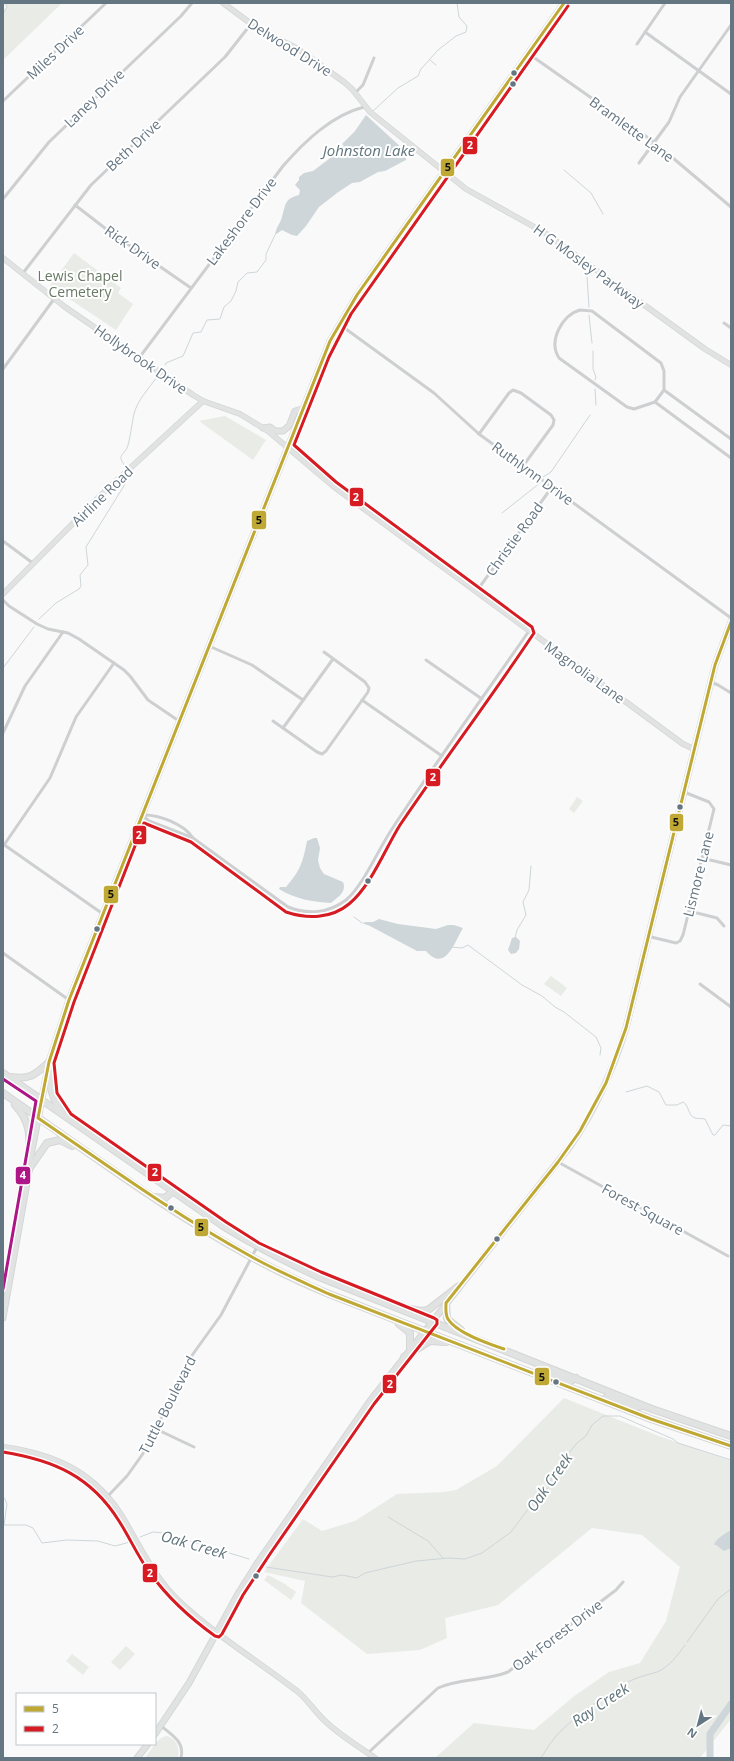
<svg xmlns="http://www.w3.org/2000/svg" width="734" height="1761" viewBox="0 0 734 1761" font-family="'Open Sans',sans-serif">
<style>
.green{fill:#e8ebe6}
.water{fill:#ced6d9}
.lines{fill:none;stroke-linecap:round;stroke-linejoin:round}
.stream{stroke:#ced6d9;stroke-width:1}
.river{stroke:#ced6d9;stroke-width:7}
.secondary-casing{stroke:#d5d6d7;stroke-width:6}
.primary-casing{stroke:#d5d6d7;stroke-width:7}
.highway-casing{stroke:#d5d6d6;stroke-width:8}
.street{stroke:#cecfd0;stroke-width:3}
.secondary{stroke:#e1e2e2;stroke-width:4.5}
.primary{stroke:#e1e2e2;stroke-width:5}
.highway{stroke:#e1e2e2;stroke-width:6}
.bus-1-casing{stroke:#fff;stroke-width:6}
.bus-2-casing{stroke:#fff;stroke-width:6}
.bus-3-casing{stroke:#fff;stroke-width:6}
.bus-1{stroke:#bfa934;stroke-width:3}
.bus-2{stroke:#d61b22;stroke-width:3}
.bus-3{stroke:#ad1687;stroke-width:3}
.bus-dot{fill:#657683;stroke:#fff;stroke-width:1.5}
.labels{text-anchor:middle;dominant-baseline:central;stroke-width:4;stroke-linejoin:round;paint-order:stroke}
.street-label{font-size:14px;fill:#657683;stroke:#fff}
.park-label{font-size:14px;fill:#687a64;stroke:#fff}
.water-label{font-size:15px;font-style:italic;fill:#60757c;stroke:#fff}
.line-badge{stroke:#fff;stroke-width:1.5}
.badge-label{font-size:11px;text-anchor:middle;font-weight:bold;fill:#fff}
.pale-badge-label{font-size:11px;text-anchor:middle;font-weight:bold;fill:#111}
</style>
<rect width="100%" height="100%" fill="#f9f9f9"/>
<g class="green">
<polygon points="5,3 62,3 3,60 3,13 7,7"/>
<polygon points="74,253 121,288 118,293 133,304 116,330 50,286"/>
<polygon points="225,416 266,440 253,460 199,421"/>
<polygon points="577,797 583,801 574,813 569,809"/>
<polygon points="551,976 567,988 561,996 544,984"/>
<polygon points="564,1398 656,1435 731,1461 731,1719 700,1758 435,1758 474,1723 534,1730 573,1697 609,1672 640,1663 666,1621 680,1567 642,1535 592,1528 498,1605 445,1618 447,1638 420,1650 367,1654 301,1603 305,1581 264,1572 303,1519 322,1531 355,1521 397,1494 444,1492 456,1490 497,1466"/>
<polygon points="268,1575 285,1584 296,1592 291,1600 264,1580"/>
<polygon points="126,1646 135,1654 120,1670 111,1662"/>
<polygon points="72,1654 89,1667 83,1675 66,1661"/>
<path d="M167 1736C177 1739 180 1748 178 1758H145C151 1751 157 1737 167 1736Z"/>
</g>
<g class="water">
<path d="M366 115 403 149 406 156V160L385 171 378 172 360 182 352 183 337 193 319 207 306 226 297 236 292 235 282 230 275 235C276 227 280 224 282 217 286 204 284 199 299 195L300 190 295 185 299 180V177L304 173 313 171 341 150 344 146 342 144 355 131Z"/>
<path d="M314 838H317L320 848 318 860 320 868 324 874 343 882C347 892 338 897 331 903 313 902 295 899 279 889L280 887H286C300 871 303 862 307 841Z"/>
<path d="M379 919 398 924 436 929 448 925H454L463 928C454 943 445 973 426 951H417L370 926 362 923 366 922H373Z"/>
<polygon points="516,937 520,941 519,949 516,953 511,954 508,950 512,938"/>
<path d="M731 1530V1548L724 1551 716 1545H714C716 1538 725 1534 731 1530Z"/>
</g>
<g class="lines">
<g class="stream">
<polyline points="3,13 7,7 5,3"/>
<polyline points="430,60 436,65"/>
<polyline points="373,111 398,88 418,76 421,69 438,50 456,36 466,32 467,26 459,17 457,3"/>
<polyline points="564,170 591,193 603,214"/>
<polyline points="587,276 589,307"/>
<polyline points="589,315 592,343"/>
<polyline points="593,351 593,369 596,377 595,380"/>
<polyline points="165,365 166,363 183,356 193,333 201,332 207,320 220,319 224,307 231,301 236,291 238,282 247,273 257,272 266,260 266,254 275,235"/>
<polyline points="595,389 596,405"/>
<path d="M125 466C117 455 122 457 127 448 130 441 132 422 134 414 137 401 149 388 157 377"/>
<polyline points="543,477 551,472 590,415"/>
<polyline points="502,513 540,483"/>
<polyline points="39,619 56,603 79,589 81,586 80,575 88,565 86,547 130,476"/>
<polyline points="3,668 34,627"/>
<polyline points="354,917 362,923"/>
<polyline points="515,938 517,930 526,915 523,902 529,890 531,866"/>
<polyline points="451,947 462,948 468,945 522,985 542,996 555,1007 564,1012 596,1037 601,1048 600,1055"/>
<path d="M626 1092 647 1086 659 1092 666 1105H677L683 1102C689 1105 688 1116 695 1118 698 1119 701 1118 705 1119L713 1135H715L723 1125 731 1126"/>
<polyline points="3,1498 5,1499 7,1504 4,1525 26,1525 33,1528 42,1543 67,1540 98,1541 115,1546 130,1542"/>
<polyline points="388,1517 428,1541 443,1558"/>
<polyline points="140,1537 153,1532 164,1533 249,1559"/>
<polyline points="266,1567 332,1577 342,1575 357,1578 365,1573 416,1561 448,1558 465,1559 482,1553 511,1532 532,1504 548,1488 555,1470 577,1443 586,1436 592,1425 603,1416 620,1416 673,1439 678,1443 731,1460"/>
<polyline points="687,1642 718,1599 731,1589"/>
<path d="M541 1758C545 1752 548 1746 553 1740 567 1721 607 1694 628 1682 637 1677 647 1675 657 1672 669 1667 678 1655 685 1645"/>
</g>
<polyline class="river" points="710,1758 710,1734 731,1704"/>
<g class="secondary-casing">
<g id="secondary">
<polyline points="223,3 257,28 298,49 344,82 352,89 370,112 466,189 545,233 705,349 731,365"/>
<polyline points="3,258 65,307 193,395 203,401 240,414 268,431 333,486 683,744 694,749"/>
<polyline points="3,594 101,495 203,401"/>
<path d="M3 1447C56 1454 97 1473 125 1521 141 1549 155 1578 179 1601 215 1635 258 1661 297 1691 308 1700 315 1712 326 1722 341 1736 358 1746 375 1758"/>
</g>
</g>
<g class="primary-casing">
<g id="primary">
<polyline points="263,428 270,427 275,431 283,431 289,426 295,411 302,409"/>
<polyline points="31,1156 49,1062 69,1000 330,341 357,295 564,3"/>
<polyline points="3,1318 30,1166"/>
<path d="M155 1734 189 1683 239 1592 256 1565 370 1401 571 1145C596 1109 613 1070 626 1028L715 665 731 622"/>
<polyline points="137,1758 148,1744"/>
</g>
</g>
<g class="highway-casing">
<g id="highway">
<path d="M49 1062C49 1082 50 1096 62 1112"/>
<path d="M3 1073 223 1226C254 1245 286 1262 319 1277L652 1409 731 1436"/>
<path d="M10 1077C30 1080 35 1075 49 1062"/>
<path d="M3 1093C108 1166 211 1246 329 1294L651 1419 731 1446"/>
<path d="M15 1105C34 1125 29 1143 29 1169"/>
<polyline points="29,1169 47,1143 60,1140 72,1146"/>
<polyline points="154,1197 165,1198 173,1191"/>
<polyline points="446,1303 447,1319 461,1330"/>
<polyline points="405,1308 421,1311 428,1310 459,1286"/>
<polyline points="399,1324 410,1333 410,1349"/>
<polyline points="404,1357 430,1341 446,1342"/>
<polyline points="542,1377 548,1374 569,1382 576,1378"/>
<polyline points="605,1401 607,1397 610,1396 635,1407 642,1406"/>
</g>
</g>
<g class="street">
<polyline points="645,32 731,94"/>
<polyline points="637,44 665,3"/>
<polyline points="529,54 654,142 731,207"/>
<polyline points="355,93 363,85 374,58"/>
<polyline points="3,101 106,3"/>
<polyline points="639,163 669,122 680,97 731,25"/>
<polyline points="3,199 49,142 181,16 192,3"/>
<polyline points="75,205 110,232 191,288"/>
<polyline points="23,273 91,185 225,57 251,24"/>
<path d="M580 310 592 311 661 363 664 371V390L655 402 634 409 627 407 559 358C548 341 562 315 580 310Z"/>
<polyline points="724,323 731,328"/>
<polyline points="339,324 434,393 479,434 731,618"/>
<path d="M139 358 283 166C305 141 332 115 364 107"/>
<polyline points="3,369 54,299"/>
<polyline points="664,390 731,439"/>
<polyline points="655,402 731,458"/>
<polyline points="479,434 509,393 513,390 521,393 551,415 554,420 553,425 523,466"/>
<polyline points="3,541 34,564"/>
<polyline points="476,592 552,487"/>
<polyline points="3,600 9,606 37,624 48,629 68,633 79,639 124,670 130,676 148,700 179,721"/>
<polyline points="209,646 252,665 303,700"/>
<polyline points="426,660 482,699"/>
<polyline points="711,682 718,685 731,693"/>
<polyline points="362,700 442,756"/>
<polyline points="273,721 317,752 322,754 326,751 368,692 369,688 365,682 324,652"/>
<polyline points="283,728 333,659"/>
<polyline points="3,733 25,686 63,632"/>
<path d="M142 815C158 814 184 824 193 838L288 907C308 915 329 913 346 900 363 886 379 848 392 829 436 762 483 697 529 631"/>
<polyline points="142,815 149,821 193,838"/>
<polyline points="3,844 103,914"/>
<polyline points="4,845 50,778 76,717 114,663"/>
<polyline points="702,858 731,865"/>
<polyline points="689,911 717,918 724,926"/>
<polyline points="647,936 676,943 680,941 683,935 714,809 709,802 684,792"/>
<polyline points="3,953 69,1000"/>
<polyline points="700,984 731,1007"/>
<polyline points="558,1162 728,1256"/>
<polyline points="156,1429 194,1447"/>
<polyline points="107,1497 127,1476 142,1455 153,1436 183,1371 193,1354 221,1315 257,1247"/>
<path d="M161 1726C172 1735 185 1742 181 1758"/>
<path d="M368 1753 438 1688C459 1678 486 1681 508 1672L616 1590 623 1582"/>
</g>
<use href="#secondary" class="secondary"/>
<use href="#primary" class="primary"/>
<use href="#highway" class="highway"/>
<g class="bus-1-casing">
<g id="bus-1">
<path d="M564 3 357 295 330 341 69 1000 49 1062 38 1118C108 1166 177 1216 252 1257 277 1271 303 1282 329 1294L651 1419 731 1446"/>
<path d="M504 1349C489 1344 456 1333 448 1319 445 1314 446 1308 446 1303L558 1162 580 1131 606 1083 626 1028 715 665 731 622"/>
</g>
</g>
<g class="bus-2-casing">
<path id="bus-2" d="M3 1452C53 1460 91 1476 119 1521 130 1538 138 1557 150 1573 168 1598 190 1618 215 1636L219 1637 222 1634 243 1595 270 1554 374 1404 437 1324V1320L434 1318 321 1272 259 1243 226 1222 71 1114 57 1093 54 1063 74 1002 144 823 191 842 286 912C307 919 331 919 349 904 371 886 385 849 400 825 444 760 491 698 534 633L532 627 336 482 294 445 329 357 351 314 568 6"/>
</g>
<g class="bus-3-casing">
<polyline id="bus-3" points="3,1079 36,1101 3,1289"/>
</g>
<use href="#bus-1" class="bus-1"/>
<use href="#bus-2" class="bus-2"/>
<use href="#bus-3" class="bus-3"/>
</g>
<g class="bus-dot">
<circle cx="514" cy="73" r="3.5"/>
<circle cx="513" cy="84" r="3.5"/>
<circle cx="680" cy="807" r="3.5"/>
<circle cx="368" cy="881" r="3.5"/>
<circle cx="97" cy="929" r="3.5"/>
<circle cx="171" cy="1208" r="3.5"/>
<circle cx="497" cy="1239" r="3.5"/>
<circle cx="556" cy="1382" r="3.5"/>
<circle cx="256" cy="1576" r="3.5"/>
</g>
<g class="labels">
<g class="street-label">
<text transform="translate(290 47) rotate(32)">Delwood Drive</text>
<text transform="translate(55 52) rotate(-43)">Miles Drive</text>
<text transform="translate(94 98) rotate(-44)">Laney Drive</text>
<text transform="translate(632 129) rotate(36)">Bramlette Lane</text>
<text transform="translate(133 145) rotate(-43)">Beth Drive</text>
<text transform="translate(241 221) rotate(-53)">Lakeshore Drive</text>
<text transform="translate(133 247) rotate(35)">Rick Drive</text>
<text transform="translate(589 266) rotate(36)">H G Mosley Parkway</text>
<text transform="translate(141 359) rotate(35)">Hollybrook Drive</text>
<text transform="translate(533 473) rotate(36)">Ruthlynn Drive</text>
<text transform="translate(102 496) rotate(-44)">Airline Road</text>
<text transform="translate(514 539) rotate(-54)">Christie Road</text>
<text transform="translate(585 672) rotate(36)">Magnolia Lane</text>
<text transform="translate(698 874) rotate(-76)">Lismore Lane</text>
<text transform="translate(643 1209) rotate(29)">Forest Square</text>
<text transform="translate(167 1405) rotate(-63)">Tuttle Boulevard</text>
<text transform="translate(557 1635) rotate(-37)">Oak Forest Drive</text>
</g>
<g class="park-label">
<text x="80" y="275">Lewis Chapel<tspan x="80" dy="16">Cemetery</tspan></text>
</g>
<g class="water-label">
<text x="369" y="150">Johnston Lake</text>
<text transform="translate(549 1482) rotate(-55)">Oak Creek</text>
<text transform="translate(194 1544) rotate(16)">Oak Creek</text>
<text transform="translate(600 1704) rotate(-34)">Ray Creek</text>
</g>
</g>
<g class="line-badge">
<rect x="462" y="136" width="16" height="19" rx="4" fill="#d61b22"/>
<rect x="440" y="158" width="15" height="19" rx="4" fill="#bfa934"/>
<rect x="349" y="487" width="15" height="20" rx="4" fill="#d61b22"/>
<rect x="251" y="510" width="16" height="20" rx="4" fill="#bfa934"/>
<rect x="425" y="768" width="16" height="19" rx="4" fill="#d61b22"/>
<rect x="669" y="813" width="15" height="19" rx="4" fill="#bfa934"/>
<rect x="132" y="825" width="15" height="20" rx="4" fill="#d61b22"/>
<rect x="103" y="885" width="16" height="19" rx="4" fill="#bfa934"/>
<rect x="147" y="1163" width="15" height="19" rx="4" fill="#d61b22"/>
<rect x="15" y="1166" width="16" height="19" rx="4" fill="#ad1687"/>
<rect x="194" y="1218" width="15" height="19" rx="4" fill="#bfa934"/>
<rect x="534" y="1367" width="16" height="19" rx="4" fill="#bfa934"/>
<rect x="382" y="1374" width="15" height="20" rx="4" fill="#d61b22"/>
<rect x="142" y="1563" width="16" height="20" rx="4" fill="#d61b22"/>
</g>
<g class="badge-label">
<text x="470" y="149">2</text>
<text x="356" y="501">2</text>
<text x="433" y="781">2</text>
<text x="139" y="839">2</text>
<text x="155" y="1176">2</text>
<text x="23" y="1179">4</text>
<text x="390" y="1388">2</text>
<text x="150" y="1577">2</text>
</g>
<g class="pale-badge-label">
<text x="448" y="171">5</text>
<text x="259" y="524">5</text>
<text x="676" y="826">5</text>
<text x="111" y="898">5</text>
<text x="201" y="1231">5</text>
<text x="542" y="1381">5</text>
</g>
<rect width="734" height="1761" fill="none" stroke="#657683" stroke-width="8"/>
<rect x="16" y="1693" width="140" height="52" fill="#ffffff" stroke="#c1c8cd"/>
<rect x="24" y="1706" width="20" height="6" fill="#bfa934" stroke="#c1c8cd"/>
<text x="52" y="1713" font-size="12" fill="#657683">5</text>
<rect x="24" y="1726" width="20" height="6" fill="#d61b22" stroke="#c1c8cd"/>
<text x="52" y="1733" font-size="12" fill="#657683">2</text>
<g transform="translate(698 1725) rotate(216)" stroke="#ffffff" stroke-width="3" paint-order="stroke">
<path d="M0-3L7 15L0 10L-7 15Z" fill="#657683"/>
<text y="-6" font-size="11" font-weight="bold" text-anchor="middle" fill="#657683">N</text>
</g>
</svg>
